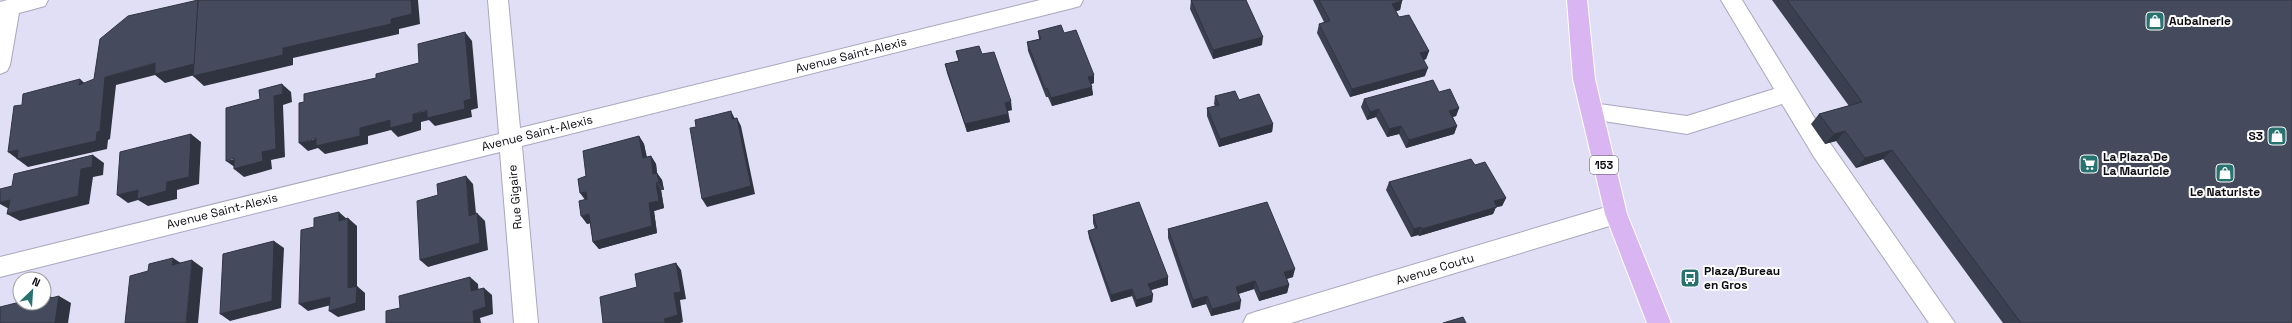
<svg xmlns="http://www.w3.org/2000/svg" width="2292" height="323" viewBox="0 0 2292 323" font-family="'Space Grotesk',sans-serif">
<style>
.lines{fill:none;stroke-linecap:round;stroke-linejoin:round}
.minor-casing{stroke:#a9a7bd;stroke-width:2}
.major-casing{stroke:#fff;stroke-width:2}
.minor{fill:#fff;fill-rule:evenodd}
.major{fill:#d9b6f1;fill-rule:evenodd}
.wall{fill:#3b4050}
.shaded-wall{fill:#303441}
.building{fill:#454b5d;stroke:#303441}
.labels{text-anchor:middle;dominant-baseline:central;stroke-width:4;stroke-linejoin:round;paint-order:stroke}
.shield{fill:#fff;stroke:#545459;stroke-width:1}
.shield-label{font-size:11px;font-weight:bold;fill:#0b0a12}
.poi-label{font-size:12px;font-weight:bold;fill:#0b0a12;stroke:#fff;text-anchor:start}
.street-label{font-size:12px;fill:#0b0a12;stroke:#fff}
</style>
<rect width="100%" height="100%" fill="#e1dff6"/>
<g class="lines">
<g class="minor-casing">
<g id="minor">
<polygon points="7,0 48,0 45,6 19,13 10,65 7,71 0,74 0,2"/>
<polygon points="488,0 508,0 520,128 1040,0 1083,0 1080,6 1073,8 522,146 538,323 514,323 500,152 0,277 0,257 499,134"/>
<polygon points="1721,0 1742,0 1830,143 1955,323 1929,323 1814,157 1782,104 1687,134 1584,118 1581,112 1584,106 1592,103 1687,116 1774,89"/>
<polygon points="1616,204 1624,207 1627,214 1624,221 1616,224 1291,323 1243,323 1247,315 1255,312"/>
</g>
</g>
<g class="major-casing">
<polygon id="major" points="1567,0 1587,0 1595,79 1627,214 1671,323 1647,323 1605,214 1573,79"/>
</g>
<use href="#minor" class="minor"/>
<use href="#major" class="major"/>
</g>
<g class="wall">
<polygon points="1191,0 1262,45 1213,59 1190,9"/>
<polygon points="1313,0 1402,0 1400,10 1396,11 1399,17 1429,51 1426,59 1424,60 1425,76 1350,97 1317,33 1319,24 1324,22"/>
<polygon points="1772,0 2292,0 2292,323 2003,323 1883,159 1856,168 1836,141 1825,144 1811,124 1819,114 1849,106"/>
<polygon points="1038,31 1064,33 1094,83 1091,84 1093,95 1052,106 1048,97 1046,97 1028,51 1027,42 1039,39"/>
<polygon points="956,51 982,54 1012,110 1008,111 1010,122 967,132 947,73 945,64 959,61"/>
<polygon points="1439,92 1459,108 1456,116 1453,117 1457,126 1454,134 1406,148 1399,134 1387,137 1376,117 1367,120 1361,107 1364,99"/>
<polygon points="1215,96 1239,100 1273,124 1272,132 1219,147 1207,116 1207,108 1215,106 1214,104"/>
<polygon points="639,136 644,144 647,157 651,156 656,164 657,173 662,180 664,190 661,190 664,208 654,211 657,233 599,249 593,242 590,223 587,224 585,200 586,176"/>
<polygon points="1475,165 1506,198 1502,206 1496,207 1493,214 1419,236 1418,235 1411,237 1386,190 1389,182"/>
<polygon points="1093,215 1168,277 1168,285 1151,290 1153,295 1152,302 1136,307 1132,296 1111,302 1089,238 1088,231 1095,229 1093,223"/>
<polygon points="1168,229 1293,277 1287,279 1289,285 1287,293 1259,301 1254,289 1238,294 1240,309 1211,316 1206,304 1192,308 1168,238"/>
</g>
<g class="shaded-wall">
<polygon points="411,0 418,0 420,24 399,29 399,34 293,58 293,65 204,86 193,76 283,48 391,19"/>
<polygon points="1402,1 1400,10 1390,13 1392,4"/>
<polygon points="465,32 472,41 478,108 471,110 472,117 435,126 429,120 421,122 421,130 398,137 391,130 368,136 368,144 325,154 318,148 308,151 299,143 464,101"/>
<polygon points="1263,37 1262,45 1213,59 1213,50"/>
<polygon points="1429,51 1426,59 1417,62 1420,53"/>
<polygon points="155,63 196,64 206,72 165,83 155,75 116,85 110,139 108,140 107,149 28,167 8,152 105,77"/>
<polygon points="1428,68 1425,76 1350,97 1352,89"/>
<polygon points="1094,75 1094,83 1089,85 1088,77"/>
<polygon points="80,79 90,88 79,85"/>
<polygon points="282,84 291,92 292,102 283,105 285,157 271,160 272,169 244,177 234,169 236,168 226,161 262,152 274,96"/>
<polygon points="1092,87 1093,95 1052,106 1051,98"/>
<polygon points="1011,101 1012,110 1006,111 1005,103"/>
<polygon points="1459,108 1456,116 1446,119 1449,111"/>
<polygon points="1379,109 1376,117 1367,120 1370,112"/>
<polygon points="731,111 735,119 732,119"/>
<polygon points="1008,114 1010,122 967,132 965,124"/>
<polygon points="737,118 741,126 755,194 707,207 702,199"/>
<polygon points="1273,124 1272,132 1219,147 1220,139"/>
<polygon points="1401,126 1399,134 1387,137 1389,129"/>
<polygon points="1457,126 1454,134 1406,148 1409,140"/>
<polygon points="1845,131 1836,141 1825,144 1834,134"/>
<polygon points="191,134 201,142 199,184 177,190 177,199 148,206 138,200 128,203 117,195 167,182"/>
<polygon points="639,136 644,144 648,166 643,158"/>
<polygon points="1892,150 1883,159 1856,168 1865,158"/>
<polygon points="93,155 104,163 103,175 93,177 89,204 20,221 7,214 81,169"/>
<polygon points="651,156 656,164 657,173 662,180 664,190 653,174"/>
<polygon points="466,176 473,184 477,223 469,216"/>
<polygon points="656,183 661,190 664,208 654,211 657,233 599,249 593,242 649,203"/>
<polygon points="586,192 592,199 586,201 580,193"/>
<polygon points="1506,198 1502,206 1496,207 1493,214 1419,236 1422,229 1494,201"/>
<polygon points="10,200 11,210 0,204 0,202"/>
<polygon points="339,212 348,220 339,221"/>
<polygon points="477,213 485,221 488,250 428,267 420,260"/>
<polygon points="589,214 595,222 587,224 581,216"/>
<polygon points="348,218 357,226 357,286 365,293 365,310 338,317 329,311 348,288"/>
<polygon points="1421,227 1418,235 1411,237 1414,229"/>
<polygon points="274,241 284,248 281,308 230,321 220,314"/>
<polygon points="173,258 184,265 172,265"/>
<polygon points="192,260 203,268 198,323 186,323"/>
<polygon points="676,263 681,270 686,299 680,300 683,322 680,323 665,323 664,319 674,293"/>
<polygon points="1295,269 1293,277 1282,280 1284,272"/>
<polygon points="470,277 478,284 479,298 471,291"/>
<polygon points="1168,277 1168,285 1148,291 1148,284"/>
<polygon points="1255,281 1254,289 1235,295 1236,287"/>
<polygon points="1289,285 1287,293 1259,301 1260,293"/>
<polygon points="484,288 492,295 493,314 480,318 481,323 472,323 473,311"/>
<polygon points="1132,289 1132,296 1111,302 1111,295"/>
<polygon points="48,295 58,301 59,296 71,303 68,323 55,323 47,299"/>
<polygon points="1153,295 1152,302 1136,307 1136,300"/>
<polygon points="1207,296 1206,304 1192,308 1193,300"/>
<polygon points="330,297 339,303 308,311 299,304"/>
<polygon points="1241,301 1240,309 1211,316 1212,309"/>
</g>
<g class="building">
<polygon points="198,0 411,0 412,14 391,19 391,24 283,48 283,55 193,76"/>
<polygon points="198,0 194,64 155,74 155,63 105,77 100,131 97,132 96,141 17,159 18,150 8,152 14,106 22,105 23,94 80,79 79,85 94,79 100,39 128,16"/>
<polygon points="1191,0 1246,0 1263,37 1213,50"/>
<polygon points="1319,0 1402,0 1402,1 1392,4 1399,17 1409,15 1429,51 1420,53 1428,68 1352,89 1319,24 1330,21"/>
<polygon points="1787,0 2292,0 2292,323 2021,323 1892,150 1865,158 1845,131 1834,134 1819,114 1862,102"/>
<polygon points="1061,25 1064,33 1076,30 1094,75 1088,77 1092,87 1051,98 1047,88 1045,89 1027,42 1041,39 1038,31"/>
<polygon points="465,32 471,99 464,101 465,109 427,118 427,110 413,114 413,122 390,128 390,120 360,128 360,136 316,146 316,138 299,143 299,103 304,102 304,94 376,78 376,74 419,63 418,44"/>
<polygon points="979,46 982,54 994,52 1011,101 1005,103 1008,114 965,124 945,64 959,61 956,51"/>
<polygon points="1433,80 1439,92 1450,89 1459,108 1449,111 1457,126 1409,140 1401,126 1389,129 1379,109 1370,112 1364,99"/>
<polygon points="282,84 283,94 274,96 276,149 262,152 263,161 234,169 234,158 226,161 226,108 260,99 259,90"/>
<polygon points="1235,91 1239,100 1259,94 1273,124 1220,139 1207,108 1219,105 1215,96"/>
<polygon points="731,111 732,119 737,118 751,186 702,199 690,128 696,127 695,120"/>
<polygon points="191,134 189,177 167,182 166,191 137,199 138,190 117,195 120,152"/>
<polygon points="639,136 643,158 651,156 653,174 657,173 659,182 656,183 659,201 649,203 652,226 593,242 589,214 581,216 579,201 587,199 586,192 580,193 578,179 586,176 583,151"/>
<polygon points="93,155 92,167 81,169 78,196 7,214 10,200 0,202 0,189 12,186 14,174"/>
<polygon points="1471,159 1475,165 1485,162 1506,198 1494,201 1497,207 1422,229 1421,227 1414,229 1389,182"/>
<polygon points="466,176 469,216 477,213 480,243 420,260 417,201 438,195 437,184"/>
<polygon points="1139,202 1168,277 1148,284 1153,295 1136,300 1132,289 1111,295 1088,231 1097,228 1093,215"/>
<polygon points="1267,202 1295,269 1284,272 1289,285 1260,293 1255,281 1236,287 1241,301 1212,309 1207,296 1193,300 1168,229"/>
<polygon points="339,212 339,221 348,218 348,288 357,286 356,303 329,311 330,297 299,304 301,230 314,227 314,218"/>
<polygon points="274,241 272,301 220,314 223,254"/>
<polygon points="173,258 172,265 192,260 186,323 125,323 130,276 148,271 149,264"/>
<polygon points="676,263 681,292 674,293 678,315 664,319 665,323 603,323 600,297 637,287 635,274"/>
<polygon points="470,277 471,291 484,288 486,307 473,311 474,323 386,323 386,311 400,308 399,296"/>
<polygon points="48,295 47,299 59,296 55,323 0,323 0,307 20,302 20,303 44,303 44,296"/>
<polygon points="1463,317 1466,323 1443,323"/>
</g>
<defs>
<g id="shop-square" transform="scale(1)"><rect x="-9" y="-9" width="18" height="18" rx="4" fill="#287270" stroke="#fff"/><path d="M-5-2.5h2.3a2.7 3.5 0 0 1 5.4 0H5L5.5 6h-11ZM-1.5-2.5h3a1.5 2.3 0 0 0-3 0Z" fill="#fff"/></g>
<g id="supermarket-square" transform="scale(1)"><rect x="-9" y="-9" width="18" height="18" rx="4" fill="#287270" stroke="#fff"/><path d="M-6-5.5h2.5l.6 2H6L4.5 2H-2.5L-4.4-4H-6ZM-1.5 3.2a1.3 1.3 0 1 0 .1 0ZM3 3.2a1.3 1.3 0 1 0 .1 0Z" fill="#fff"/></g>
<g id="bus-square" transform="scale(1)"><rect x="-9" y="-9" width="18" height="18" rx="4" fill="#287270" stroke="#fff"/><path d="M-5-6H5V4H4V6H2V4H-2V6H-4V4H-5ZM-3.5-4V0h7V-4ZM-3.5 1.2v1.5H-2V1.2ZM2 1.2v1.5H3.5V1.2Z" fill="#fff"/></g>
</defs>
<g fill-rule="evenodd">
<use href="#shop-square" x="2155" y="21"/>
<use href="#shop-square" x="2277" y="136"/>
<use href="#supermarket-square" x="2089" y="164"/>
<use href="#shop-square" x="2225" y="173"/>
<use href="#bus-square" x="1690" y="278"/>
</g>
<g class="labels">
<rect class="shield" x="1590" y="156" width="28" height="18" rx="3"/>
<g class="shield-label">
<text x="1604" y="165">153</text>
</g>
<g class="poi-label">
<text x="2169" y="21">Aubainerie</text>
<text x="2263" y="136" text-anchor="end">S3</text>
<text x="2103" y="157">La Plaza De<tspan x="2103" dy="14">La Mauricie</tspan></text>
<text x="2225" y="192" text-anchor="middle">Le Naturiste</text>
<text x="1704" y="271">Plaza/Bureau<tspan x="1704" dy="14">en Gros</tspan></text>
</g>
<g class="street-label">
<text transform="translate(851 55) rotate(-14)">Avenue Saint-Alexis</text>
<text transform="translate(537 133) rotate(-14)">Avenue Saint-Alexis</text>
<text transform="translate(515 197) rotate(-95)">Rue Gigaire</text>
<text transform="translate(222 211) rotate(-14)">Avenue Saint-Alexis</text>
<text transform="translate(1435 269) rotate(-17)">Avenue Coutu</text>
</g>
</g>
<g transform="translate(32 291) rotate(25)"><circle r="19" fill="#ffffff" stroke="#9d9da0"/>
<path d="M0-3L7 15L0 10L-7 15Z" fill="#287270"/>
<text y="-6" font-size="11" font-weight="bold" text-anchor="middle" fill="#0b0a12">N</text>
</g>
</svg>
